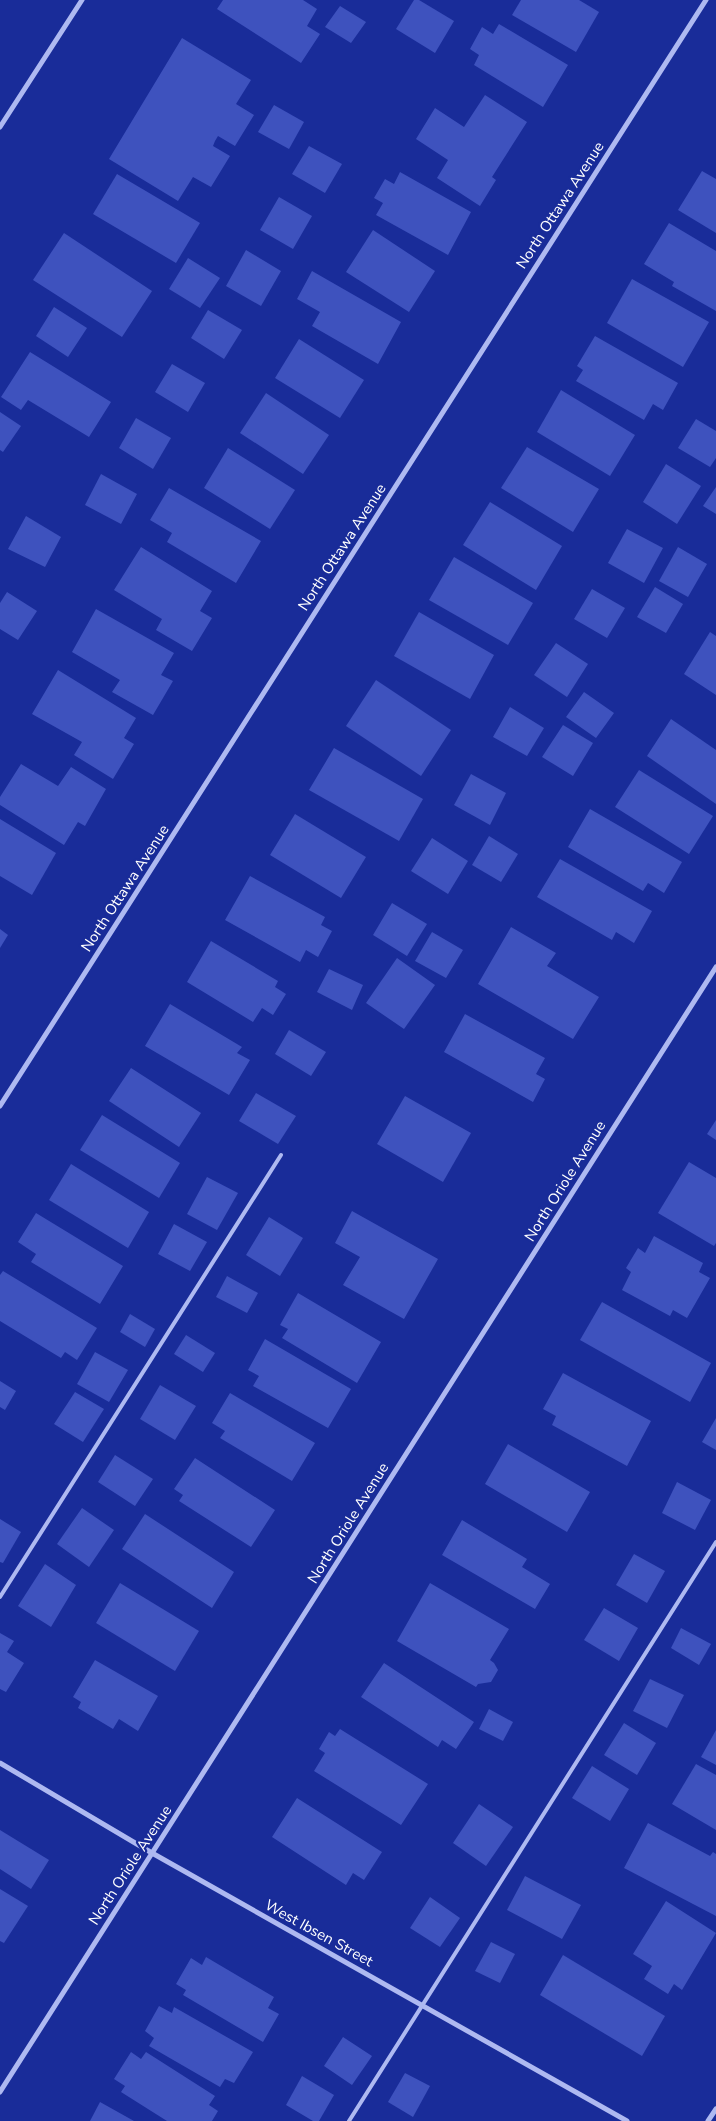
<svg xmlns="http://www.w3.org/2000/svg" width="716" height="2121" viewBox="0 0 716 2121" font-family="'Nunito Sans',sans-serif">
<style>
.building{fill:#3e52be}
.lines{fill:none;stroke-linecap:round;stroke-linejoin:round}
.lane{stroke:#aeb9f1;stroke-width:4}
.street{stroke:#aeb9f1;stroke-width:5}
.labels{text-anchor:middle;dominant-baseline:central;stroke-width:4.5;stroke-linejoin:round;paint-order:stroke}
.street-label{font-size:15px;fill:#fff;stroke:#192c99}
</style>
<rect width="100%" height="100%" fill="#192c99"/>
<g class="building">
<polygon points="223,0 303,0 317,9 307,26 320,34 301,63 217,9"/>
<polygon points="414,0 419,0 454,21 435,53 396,29"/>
<polygon points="521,0 579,0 599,12 576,52 512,15"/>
<polygon points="340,6 366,22 351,43 325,27"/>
<polygon points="499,24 568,65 543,107 474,65 479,55 470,49 482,27 493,34"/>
<polygon points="182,38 251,80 236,104 254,115 235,146 218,136 215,141 213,146 230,156 211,187 193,177 178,201 109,159"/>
<polygon points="485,95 527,122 492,177 496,180 480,206 437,178 448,160 416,139 435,108 464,127"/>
<polygon points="274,105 304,122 289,149 258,132"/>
<polygon points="309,146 342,164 325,193 292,174"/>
<polygon points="702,171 716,179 716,233 678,210"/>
<polygon points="400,172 471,212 448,255 376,215 383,203 374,198 385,179 394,184"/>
<polygon points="117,174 200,223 176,263 93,214"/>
<polygon points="279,197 312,216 293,249 260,230"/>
<polygon points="669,223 716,251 716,311 672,286 674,282 644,264"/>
<polygon points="373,230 435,271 409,312 346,272"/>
<polygon points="64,233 152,291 122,337 33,280"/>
<polygon points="246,250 281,271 261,306 226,286"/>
<polygon points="188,258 220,278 200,308 169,289"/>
<polygon points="312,271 401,322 378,364 312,326 320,312 297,299"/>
<polygon points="632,279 709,322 683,367 607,323"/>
<polygon points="54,307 87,328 68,357 36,336"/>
<polygon points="208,310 242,330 224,359 191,338"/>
<polygon points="595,336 678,383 663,410 653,404 644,420 576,381 583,370 577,366"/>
<polygon points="299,339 364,380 340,418 275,378"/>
<polygon points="30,352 111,402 89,437 28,400 21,410 1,397"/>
<polygon points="172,364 205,383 188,412 155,392"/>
<polygon points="561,390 635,435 610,476 537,432"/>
<polygon points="266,393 329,435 303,474 240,433"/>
<polygon points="0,412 21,426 3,452 0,450"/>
<polygon points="136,418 171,438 153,469 119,448"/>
<polygon points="696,419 716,431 716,458 710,467 678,448"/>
<polygon points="527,447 599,489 573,532 501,488"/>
<polygon points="228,448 295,490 270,529 204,488"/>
<polygon points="666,464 701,486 677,524 643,502"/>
<polygon points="101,474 137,494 121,524 85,505"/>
<polygon points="716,487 716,514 703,506"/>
<polygon points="169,488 261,541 236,583 167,542 172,533 150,520"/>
<polygon points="490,502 562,546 536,590 463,545"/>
<polygon points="26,516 61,537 45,567 8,549"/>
<polygon points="627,529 663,548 644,583 608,563"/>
<polygon points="141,547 212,591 200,611 212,618 192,651 156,630 162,619 114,590"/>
<polygon points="678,547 707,564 688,597 659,581"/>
<polygon points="454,557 533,603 508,645 429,600"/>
<polygon points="655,587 683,604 666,633 637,617"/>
<polygon points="592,589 625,608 607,638 574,619"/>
<polygon points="7,592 37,611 18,640 0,629 0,603"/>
<polygon points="96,609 174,653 161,675 173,681 153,715 112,692 120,680 72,652"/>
<polygon points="419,612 494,655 470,699 394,656"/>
<polygon points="710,632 716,636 716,695 684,674"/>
<polygon points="556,643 588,664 567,697 534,675"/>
<polygon points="58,670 136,718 124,738 134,744 113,779 74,755 82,742 32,714"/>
<polygon points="376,680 451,730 421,776 346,726"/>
<polygon points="584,692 614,713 596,738 566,717"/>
<polygon points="510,707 544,728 527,756 493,737"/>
<polygon points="671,719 716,750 716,804 647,756"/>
<polygon points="563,725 593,743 573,776 542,757"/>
<polygon points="334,748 423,799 399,841 309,790"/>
<polygon points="21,764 58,786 71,767 106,789 85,826 78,822 64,845 0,805 0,797"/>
<polygon points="639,770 713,816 689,854 615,807"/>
<polygon points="471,774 506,793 490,825 454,805"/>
<polygon points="590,809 682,862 664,893 648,883 643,891 568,847"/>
<polygon points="295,814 366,857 341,898 270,855"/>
<polygon points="0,819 56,853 32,895 0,876"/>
<polygon points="489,836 518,854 501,882 472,865"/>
<polygon points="432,838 468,861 448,894 411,871"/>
<polygon points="560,859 652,911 634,943 616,932 612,940 537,897"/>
<polygon points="250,876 325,917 321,925 332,931 318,957 306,950 300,962 225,920"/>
<polygon points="392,903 427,924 407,956 373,935"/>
<polygon points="511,927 556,953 547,966 599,997 573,1039 478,984"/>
<polygon points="0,929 8,935 0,948"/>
<polygon points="432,932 463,950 446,978 415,961"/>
<polygon points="211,941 278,981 275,987 286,994 273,1015 262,1008 253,1022 187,982"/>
<polygon points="397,958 435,985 404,1029 366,1003"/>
<polygon points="329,969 363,985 352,1010 317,992"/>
<polygon points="170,1004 242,1047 237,1053 250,1060 229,1095 145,1046"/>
<polygon points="465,1014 545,1058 536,1074 545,1079 533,1102 444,1052"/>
<polygon points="289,1030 326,1052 311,1076 275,1054"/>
<polygon points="131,1068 201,1113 179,1147 109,1101"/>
<polygon points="256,1093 296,1116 278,1144 239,1121"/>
<polygon points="405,1096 471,1133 443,1182 377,1144"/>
<polygon points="102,1115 180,1163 159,1198 80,1150"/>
<polygon points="716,1120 716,1140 707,1134"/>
<polygon points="689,1162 716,1178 716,1243 714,1246 658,1213"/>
<polygon points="71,1164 149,1212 128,1248 49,1200"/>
<polygon points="207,1177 238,1193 217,1230 187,1214"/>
<polygon points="352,1211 438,1259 404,1319 343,1285 360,1257 335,1243"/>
<polygon points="36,1213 123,1266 100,1304 31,1262 36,1254 18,1242"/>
<polygon points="269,1217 303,1238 280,1276 246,1255"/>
<polygon points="174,1224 207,1242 190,1271 158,1254"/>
<polygon points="654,1236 703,1263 699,1272 710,1278 687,1318 673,1310 670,1316 622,1290 631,1272 626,1268 638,1248 645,1253"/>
<polygon points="3,1271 97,1328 77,1360 65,1352 61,1358 0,1321 0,1275"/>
<polygon points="227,1276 258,1293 247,1313 216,1297"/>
<polygon points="298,1293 381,1342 357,1383 282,1338 288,1329 280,1325"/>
<polygon points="602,1302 711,1363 690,1402 580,1340"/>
<polygon points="130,1314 155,1329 145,1347 120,1332"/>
<polygon points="186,1335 215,1353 203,1372 174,1354"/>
<polygon points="265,1339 351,1389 328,1428 253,1386 259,1376 248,1370"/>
<polygon points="95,1352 128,1370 109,1402 77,1384"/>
<polygon points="563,1373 651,1421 627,1466 552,1425 556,1416 543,1409"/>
<polygon points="0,1381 16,1391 5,1410 0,1407"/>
<polygon points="160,1385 196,1406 175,1440 140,1419"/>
<polygon points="75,1392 104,1409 83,1442 54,1424"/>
<polygon points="230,1393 315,1443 292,1481 220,1438 225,1431 212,1423"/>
<polygon points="716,1418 716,1450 702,1442"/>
<polygon points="508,1444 590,1492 567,1532 485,1484"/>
<polygon points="115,1455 153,1479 135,1506 98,1482"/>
<polygon points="195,1458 275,1510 251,1547 179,1501 183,1495 174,1489"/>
<polygon points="677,1482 711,1500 695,1530 662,1513"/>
<polygon points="82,1508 114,1530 89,1567 57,1544"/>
<polygon points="145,1514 234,1572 212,1608 122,1549"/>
<polygon points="0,1519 21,1532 3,1563 0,1562"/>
<polygon points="462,1520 527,1559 522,1567 550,1584 535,1609 442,1555"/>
<polygon points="634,1554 665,1571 647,1603 616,1585"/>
<polygon points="45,1564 76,1585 51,1627 18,1606"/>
<polygon points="120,1583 199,1631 175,1671 96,1623"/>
<polygon points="430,1583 509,1629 490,1660 494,1663 498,1670 491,1682 478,1684 476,1687 397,1641"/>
<polygon points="604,1608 638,1628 619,1661 584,1640"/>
<polygon points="681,1628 711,1644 699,1665 671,1648"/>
<polygon points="0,1633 14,1641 7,1652 24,1663 6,1692 0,1689"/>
<polygon points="95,1660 158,1696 138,1731 119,1719 113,1729 78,1708 81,1702 73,1697"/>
<polygon points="384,1663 474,1722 456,1749 442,1740 438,1747 361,1697"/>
<polygon points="650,1679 684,1695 667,1728 633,1711"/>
<polygon points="489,1709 513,1722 503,1741 479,1729"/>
<polygon points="624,1723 656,1743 637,1775 604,1755"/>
<polygon points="340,1729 428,1784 401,1825 314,1771 325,1753 319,1749 329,1732 335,1736"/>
<polygon points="716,1730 716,1765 701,1757"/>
<polygon points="696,1764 716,1775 716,1830 672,1804"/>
<polygon points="592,1766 629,1789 610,1821 572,1798"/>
<polygon points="297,1798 382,1852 364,1880 353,1873 346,1885 272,1837"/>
<polygon points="479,1804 513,1827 486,1866 453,1843"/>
<polygon points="648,1823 710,1856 713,1852 716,1854 716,1916 624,1868"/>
<polygon points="0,1830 49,1860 31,1889 0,1869"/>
<polygon points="525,1876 581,1905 562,1939 507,1910"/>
<polygon points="0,1889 28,1906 4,1943 0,1941"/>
<polygon points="430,1897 460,1918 440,1947 410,1928"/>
<polygon points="666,1901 716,1933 682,1990 674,1984 668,1994 644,1979 652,1966 633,1954"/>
<polygon points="491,1942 515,1954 500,1983 475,1971"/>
<polygon points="563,1955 665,2016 642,2056 540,1995"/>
<polygon points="206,1957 274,1997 268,2008 279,2014 263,2042 183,1995 186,1990 176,1984 191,1958 202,1965"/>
<polygon points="159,2006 172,2013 174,2007 253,2052 234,2083 225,2079 220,2087 149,2046 154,2038 145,2031"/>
<polygon points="343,2037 372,2056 352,2085 324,2066"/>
<polygon points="131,2052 141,2059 146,2052 215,2096 209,2105 218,2111 212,2121 167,2121 121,2092 125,2086 114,2079"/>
<polygon points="405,2073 430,2086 413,2117 388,2102"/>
<polygon points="302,2076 334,2095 319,2121 313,2121 286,2105"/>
<polygon points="100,2102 134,2121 90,2121"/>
</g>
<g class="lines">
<g class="lane">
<polyline points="0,1597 281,1155"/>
<polyline points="349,2121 716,1542"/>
</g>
<g class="street">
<polyline points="0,127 82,0"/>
<polyline points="0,1106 706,0"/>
<polyline points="0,1763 152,1853 627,2121"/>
<polyline points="0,2092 716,967"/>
<polyline points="708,2121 716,2109"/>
</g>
</g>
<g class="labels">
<g class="street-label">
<text transform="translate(560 205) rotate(-57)">North Ottawa Avenue</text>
<text transform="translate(342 547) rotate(-57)">North Ottawa Avenue</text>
<text transform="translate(125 888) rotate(-57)">North Ottawa Avenue</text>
<text transform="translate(565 1181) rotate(-58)">North Oriole Avenue</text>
<text transform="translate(348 1523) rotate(-58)">North Oriole Avenue</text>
<text transform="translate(130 1865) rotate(-57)">North Oriole Avenue</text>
<text transform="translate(319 1933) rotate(29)">West Ibsen Street</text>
</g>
</g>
</svg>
